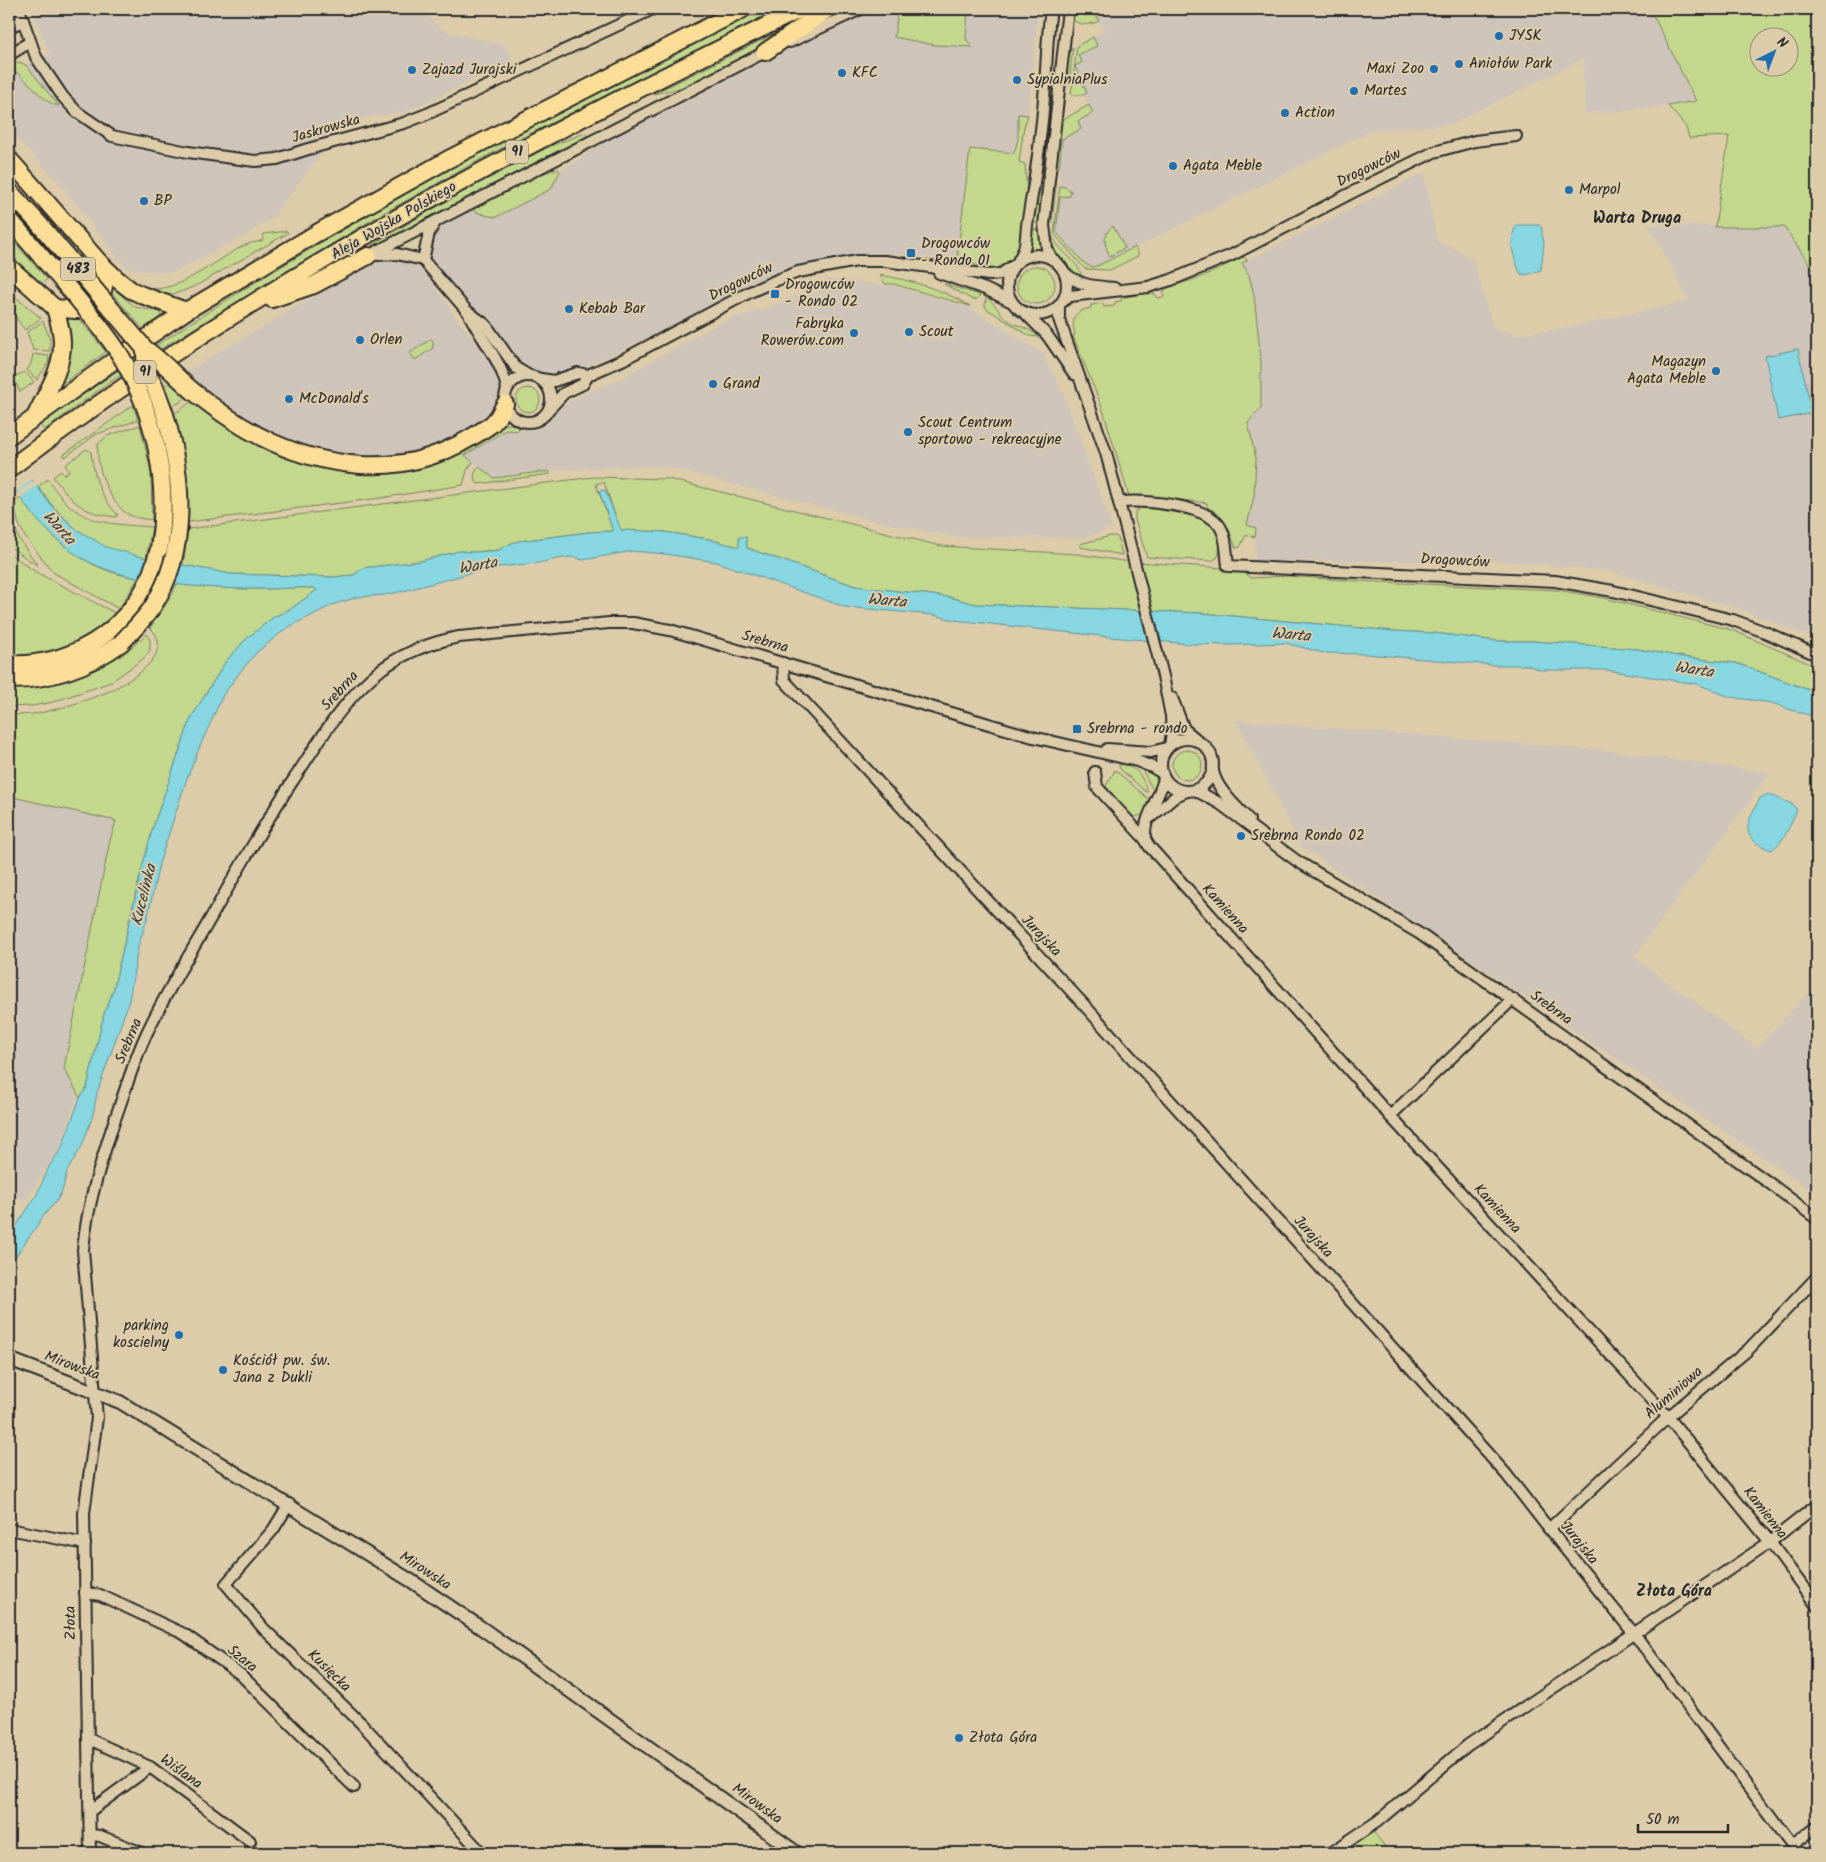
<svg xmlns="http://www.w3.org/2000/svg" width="1826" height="1862" viewBox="0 0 1826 1862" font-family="Kalam,sans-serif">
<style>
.built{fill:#cec4ba}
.green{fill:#c3d78d;stroke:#77815c;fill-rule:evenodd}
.water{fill:#86d7e1;stroke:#629298}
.pier{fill:#ddcca9}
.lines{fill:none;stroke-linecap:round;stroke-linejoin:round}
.minor-casing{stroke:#2b2b2b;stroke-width:14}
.tertiary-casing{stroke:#2b2b2b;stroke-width:16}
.primary-casing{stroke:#2b2b2b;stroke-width:20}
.minor{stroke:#ddcca9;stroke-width:10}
.tertiary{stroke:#ddcca9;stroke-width:12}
.primary{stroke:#fdde96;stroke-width:16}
.primary-bridge-casing{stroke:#2b2b2b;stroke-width:20;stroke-linecap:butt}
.primary-bridge{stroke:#fdde96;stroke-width:16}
.poi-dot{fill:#1f6fb2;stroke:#ddcca9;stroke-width:2}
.labels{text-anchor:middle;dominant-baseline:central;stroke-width:4;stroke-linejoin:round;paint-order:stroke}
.shield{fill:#ddcca9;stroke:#605b51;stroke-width:1}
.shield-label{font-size:14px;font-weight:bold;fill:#2b2b2b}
.poi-label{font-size:15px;fill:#2b2b2b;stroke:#ddcca9;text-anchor:start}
.street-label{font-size:15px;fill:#2b2b2b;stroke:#ddcca9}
.neighbourhood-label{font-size:16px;font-weight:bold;fill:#2b2b2b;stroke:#ddcca9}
.water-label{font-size:16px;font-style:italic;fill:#343c3d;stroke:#ddcca9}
</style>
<rect width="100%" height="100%" fill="#ddcca9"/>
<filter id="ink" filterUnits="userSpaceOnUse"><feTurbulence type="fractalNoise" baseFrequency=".02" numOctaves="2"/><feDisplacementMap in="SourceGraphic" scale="10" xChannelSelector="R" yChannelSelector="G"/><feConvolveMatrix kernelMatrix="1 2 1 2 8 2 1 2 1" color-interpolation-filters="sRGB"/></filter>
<g filter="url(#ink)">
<g class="built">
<polygon points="31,9 421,9 441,30 504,45 514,60 410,110 346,122 271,219 244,236 172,273 127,269 57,180 9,130 9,72 50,54"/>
<polygon points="866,9 892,9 897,19 894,36 972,46 966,39 968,9 1038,9 1028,115 1018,114 1018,139 1014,153 970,149 957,259 876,253 819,261 789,268 760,280 632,346 583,368 560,376 552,377 519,367 488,324 432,261 429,248 434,234 441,226 474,209 474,211 488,216 496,217 551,189 560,171 610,139"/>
<polygon points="1093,9 1650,9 1697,102 1631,110 1585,113 1583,59 1449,125 1372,130 1111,260 1097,266 1092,267 1085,265 1056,232 1060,196 1071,194 1071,191 1065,187 1060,186 1059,168 1062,138 1081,129 1078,121 1093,113 1083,95 1087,92 1075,66 1078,55 1096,46 1093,37 1104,31"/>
<polygon points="1424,173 1437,241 1473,259 1493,327 1515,335 1561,329 1689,301 1648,225 1784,227 1817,275 1817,640 1740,609 1609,571 1503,561 1255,561 1256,528 1247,526 1254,496 1256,459 1248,423 1261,408 1261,360 1254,295 1249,275 1242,263"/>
<polygon points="393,257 413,263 420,269 433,283 458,321 485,350 498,371 501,383 497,406 492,416 458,438 418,454 365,457 327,452 284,439 246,420 204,389 187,371 381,258"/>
<polygon points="825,279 895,286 969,307 1043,354 1062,391 1112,527 1083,538 955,537 867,519 663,466 567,469 494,478 464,455 506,430 518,431 519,427 530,430 544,425 551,419 557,407 617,380 724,321 764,309 797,295"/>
<polygon points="1235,720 1621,752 1770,773 1634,957 1757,1048 1817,984 1817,1194 1302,847"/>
<polygon points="9,796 116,820 110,840 64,1068 78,1094 60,1148 25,1201 18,1199 9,1202"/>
</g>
<g class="green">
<path d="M761 9H778L494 152 373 219 167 345 113 380 44 430 40 425C171 331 308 248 448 170 551 113 657 62 761 9Z"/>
<polygon points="892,9 968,9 966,39 972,47 935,45 894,37 897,19"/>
<path d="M1071 9H1093L1099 21C1088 27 1069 26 1071 9Z"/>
<path d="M1650 9H1817V275L1784 227H1715L1729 136 1689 138 1686 127 1668 106 1696 101ZM1758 38H1788V68H1758Z"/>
<polygon points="802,20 771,42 684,87 653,94"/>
<polygon points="1093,37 1097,46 1078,55 1082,62 1075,66 1087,93 1083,95 1071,95 1077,46"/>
<polygon points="1073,47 1069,84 1064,84 1066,55"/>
<path d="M10 62 22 63 27 66 59 106C45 104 30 83 19 74 15 71 12 72 9 69Z"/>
<polygon points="1057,73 1053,109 1048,113 1051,81"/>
<polygon points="1089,105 1093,113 1078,121 1081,129 1062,139 1059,168 1055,165 1058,125 1064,119"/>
<path d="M1018 114 1028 115 1024 127 1019 162 1025 164 1027 191 1022 246C1016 256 1007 266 996 271L957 259 970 149 1014 153 1018 139Z"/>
<polygon points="585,133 587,136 373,246 371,245 461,193 548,147"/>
<polygon points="9,168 77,245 74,248 9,173"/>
<path d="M558 169 560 171 551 189 496 217 488 216 474 211V209C501 195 528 176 558 169Z"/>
<polygon points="1056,186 1052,223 1048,222 1051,197"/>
<polygon points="1060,186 1065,187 1071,191 1070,196 1060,197 1056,232 1085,264 1092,267 1097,266 1135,247 1138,253 1138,256 1110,270 1085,269 1054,234"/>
<polygon points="1044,188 1041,223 1030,223 1037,193"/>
<polygon points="9,204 53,255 51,257 9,209"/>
<path d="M1113 226 1125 248 1110 256C1104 245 1102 235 1113 226Z"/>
<polygon points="1041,229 1041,249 1030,250 1030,230"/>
<path d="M287 231 288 233 199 284C188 289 175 296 162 295 133 294 114 266 95 247L96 246C108 259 119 275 134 284 165 304 216 260 243 246 249 243 256 242 262 241L264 234Z"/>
<path d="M1048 231H1050C1055 250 1083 262 1082 281 1075 275 1054 255 1051 247 1050 242 1049 236 1048 231Z"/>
<polygon points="9,236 47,279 42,284 9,254"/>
<path d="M1243 257 1248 260 1242 263 1249 275 1254 295 1261 360V408L1248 423 1256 459 1254 496 1247 525 1256 528 1255 537 1246 535 1240 547 1236 548C1229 530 1225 516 1207 507V503L1138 495V498L1129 496 1103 410 1073 336 1075 335C1071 319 1073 311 1091 308V305L1103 303 1104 307 1114 306 1115 302 1121 301V298L1151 292 1156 295 1157 298 1164 297 1163 293 1165 289 1201 277Z"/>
<circle cx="1036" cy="285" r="19"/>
<path d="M880 275C914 281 941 289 970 306L893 284H885Z"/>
<polygon points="944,284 980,295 977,299 973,300"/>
<polygon points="111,286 135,307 160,312 161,316 143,329 107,287"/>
<polygon points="13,295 41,318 25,330 14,315"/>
<path d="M986 297C995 303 999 313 1008 320 1018 327 1030 328 1039 337L1030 336 987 309 985 306Z"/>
<path d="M76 315 106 352 58 387C70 364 74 342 63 318Z"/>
<polygon points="43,321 50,339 50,351 33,350 27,332"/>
<polygon points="431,339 433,341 433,348 415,360 410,353"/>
<polygon points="33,354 49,356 48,363 37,380 27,370 31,364"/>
<polygon points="25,372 34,382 20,392 13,377"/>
<polygon points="170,382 186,397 179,403 171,406 163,387"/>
<circle cx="528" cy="400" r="12"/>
<path d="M192 401 227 428 282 457 312 466 361 473 500 425 511 424 519 427 518 431 506 430 465 455 473 462 467 470 463 485 381 498 188 522C187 485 183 450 174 414Z"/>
<polygon points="133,405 138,420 97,434 65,457 63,455"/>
<path d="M140 425 151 472 152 520C144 519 136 518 129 515 109 503 95 466 98 444L107 436Z"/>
<path d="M86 449 91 452C94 477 100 497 118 515L116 517C82 513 73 503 53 477L61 471 64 475 69 471 65 465Z"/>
<path d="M479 467 494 478 549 471 550 474 478 484C472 479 474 472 479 467Z"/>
<polygon points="593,477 668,479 941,546 1077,554 1123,561 1238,569 1251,578 1287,576 1358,581 1558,590 1604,598 1732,630 1817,667 1817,693 1736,663 1689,658 1637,649 1533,641 1497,641 1434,633 1393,631 1201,613 975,604 949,597 855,586 747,548 746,537 739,547 708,539 665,532 620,530 604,482 596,484 613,531 589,532 519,541 512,543 499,550 473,552 460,551 421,561 363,568 354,575 333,577 231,574 183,565 188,529"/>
<path d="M48 479C76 525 103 523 152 527L146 558C133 555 117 553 104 547 76 532 56 512 38 487Z"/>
<path d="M21 498C50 539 86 571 138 578L119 609 54 573 25 537 18 522 14 502Z"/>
<polygon points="9,508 19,539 38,566 9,546"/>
<path d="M1140 508C1150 508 1161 510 1171 512 1199 516 1227 520 1218 557L1212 561 1147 557 1135 520V512Z"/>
<polygon points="1110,536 1116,536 1118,538 1122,555 1080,547 1080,544"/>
<path d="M9 553 36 572 115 613C85 643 51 657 9 656Z"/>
<path d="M177 583C204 588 233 589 261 589 280 589 298 587 316 588L317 590 292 608 274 617 247 638 226 661 191 718 154 824 136 892 113 991 104 1014 87 1087 80 1098 64 1068 110 840 116 821 9 796V714C19 715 29 715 40 713 59 709 88 700 107 692 127 683 178 654 150 628L172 595Z"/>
<path d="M147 634 150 640V651L143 659 111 682 53 702 33 706 9 707V688C49 691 84 677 117 655L120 657Z"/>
<circle cx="1187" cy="765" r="15"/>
<path d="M1120 764C1139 768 1141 775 1148 792H1146L1120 769 1119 766Z"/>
<polygon points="1141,765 1155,774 1158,786 1155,794 1141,768"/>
<polygon points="1115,770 1151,801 1142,815 1135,817 1130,815 1106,786"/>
<polygon points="1372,1830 1390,1853 1338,1853"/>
</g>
<g class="water">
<path d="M1517 225H1539L1542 228V235L1544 241 1541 270 1526 275 1521 274C1514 260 1507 240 1517 225Z"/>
<polygon points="1798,349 1812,413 1778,420 1765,356"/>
<path d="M9 449 54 509 76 529 106 547 146 558 231 574 333 577 354 575 363 568 421 561 459 551 473 552 491 551 499 550 512 543 519 541 589 532 613 531 599 491 605 490 621 530 665 532 708 539 739 547V537H746L747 548 855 586 949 597 975 604 1201 613 1393 631 1434 633 1497 641H1533L1637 649 1689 658 1736 663 1817 693V717L1794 711 1772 703 1730 697 1697 684 1606 670H1541L1527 665H1493L1366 654 1324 653 1285 643 1229 645 1190 644 1110 637 954 620 934 615 845 607 717 562 665 554 633 551 583 560 574 557 562 558 538 563 489 568 404 591 385 595 358 597 332 605 287 628 257 652 240 672 223 695 200 746 186 781 159 864 148 916 138 947 129 1001 97 1093 93 1115 82 1146 67 1171 63 1188 58 1199 45 1214 9 1266V1237L36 1196 50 1165 61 1149 80 1098 87 1087 104 1014 113 991 144 860 154 824 191 718 226 661 247 638 274 617 292 608 317 590 315 588C298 587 280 589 262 589 210 589 133 585 87 561 71 553 58 540 45 528 38 522 11 487 9 479 6 470 9 458 9 449Z"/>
<path d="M1768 794 1792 804 1797 810C1790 824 1785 842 1771 850 1737 837 1747 823 1760 798Z"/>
</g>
<g class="pier">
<polygon points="9,446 34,478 15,493 9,484"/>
<polygon points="35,480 39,484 19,499 16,494"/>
</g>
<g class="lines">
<g class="minor-casing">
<g id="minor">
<polyline points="19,9 36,57 63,97 77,112 112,136 188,152 255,161 277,159 308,149 404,123 427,114 653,9"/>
<polyline points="9,28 23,20"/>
<polyline points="790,42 861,9"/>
<polyline points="9,55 30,42"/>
<circle cx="1037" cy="285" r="30"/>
<polyline points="375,255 397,254 423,260 467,311 486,325 516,368 528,375"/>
<polyline points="368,256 769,50"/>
<path d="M1019 259C1028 246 1025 234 1028 219 1036 175 1042 130 1045 86 1047 60 1047 34 1051 9"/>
<polyline points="1052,259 1047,249 1044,225 1068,9"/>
<polyline points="423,260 429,233 436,221"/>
<polyline points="939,273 985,289 1010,301"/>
<path d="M1065 273C1079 286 1095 286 1114 288"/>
<polyline points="1063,301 1070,296 1148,287 1171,280 1232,255 1353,192 1434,152 1475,141 1516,136"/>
<polyline points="1059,306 1059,319 1106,453 1128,537 1163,676 1171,716 1172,733 1170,745"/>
<path d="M469 314C481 339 502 361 507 389"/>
<polyline points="1027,315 1047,335 1074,374"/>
<circle cx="528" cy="399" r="23"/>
<polyline points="541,379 554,381 578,373 588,375 622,360 750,292 777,280 798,272 857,261 885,261 989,275 1001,274 1011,267"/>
<polyline points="551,407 564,393 583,384 588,375"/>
<path d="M1119 502C1143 500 1203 504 1219 525 1227 536 1226 552 1228 566L1555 581 1613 591 1733 620 1765 632 1817 655"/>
<polyline points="783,663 784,680 1086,1007 1506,1474 1549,1529 1635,1635 1798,1853"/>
<polyline points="1172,698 1184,729 1195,738"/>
<circle cx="1187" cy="765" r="26"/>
<polyline points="1107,749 1151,752 1167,748"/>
<path d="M1213 771C1217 790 1236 806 1249 820"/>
<polyline points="1095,772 1097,787 1145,839 1149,846 1390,1116 1668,1417 1770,1542 1817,1606"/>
<polyline points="1195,790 1219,803 1297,861 1420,934 1772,1185 1817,1219"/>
<polyline points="1151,817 1176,796 1187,791"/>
<path d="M1145 839C1143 817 1160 798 1164 778"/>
<polyline points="1390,1116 1513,999"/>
<polyline points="289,1504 273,1530 226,1584 264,1629 361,1723 482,1853"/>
<polyline points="9,1529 85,1544"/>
<polyline points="1549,1529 1668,1417 1748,1350 1817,1277"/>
<polyline points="85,1593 100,1595 184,1634 240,1674 354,1787"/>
<polyline points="89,1739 150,1767 250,1841"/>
<polyline points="90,1811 150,1767"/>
<polyline points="90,1835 100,1836 142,1853"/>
<polyline points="1793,1845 1817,1826"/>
<path d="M90 1853 84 1513 97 1418 83 1250C87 1205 101 1161 115 1119 125 1092 133 1063 145 1037 162 999 184 964 205 928 233 879 260 830 292 782 318 743 344 697 383 668 406 652 432 642 459 637L609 623H633L670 630 1033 737 1137 761 1152 767 1162 773"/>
<polyline points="1331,1853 1378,1821 1468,1745 1770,1542 1817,1505"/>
</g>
</g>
<g class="tertiary-casing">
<polyline id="tertiary" points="9,1359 120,1402 413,1582 480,1627 797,1853"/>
</g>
<g class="primary-casing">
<g id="primary">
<polyline points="765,52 828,9"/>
<polyline points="9,159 100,263 118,280 131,290 142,295 186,311"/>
<polyline points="9,267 55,308"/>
<polyline points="272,299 314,285 368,256"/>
<path d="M55 308C63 309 71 310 79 310 103 307 110 282 100 263"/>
<path d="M36 415C47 392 63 368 62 342 62 331 58 319 55 308"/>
<polyline points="9,436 119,357 186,311 317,233 447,160 743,9"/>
<path d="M361 465C411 468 451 453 492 424L498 417 505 404"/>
<path d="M9 469C253 285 526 142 801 9"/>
<path d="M9 664C63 667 115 639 143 591 151 578 155 563 159 549"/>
<path d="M9 680C51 680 87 668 121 643"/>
</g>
</g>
<use href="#minor" class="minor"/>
<use href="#tertiary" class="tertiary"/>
<use href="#primary" class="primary"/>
<g class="primary-bridge-casing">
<g id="primary-bridge">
<path d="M9 191 41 226 145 349C163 361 177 378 194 392 245 433 294 460 361 465"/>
<path d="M9 219C31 245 54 271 76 297 92 317 109 336 122 358 155 415 170 483 159 549"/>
<path d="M121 643C132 631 144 620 153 606 189 550 183 478 166 418 163 407 158 396 154 385 151 380 147 374 146 368 145 362 145 355 145 349"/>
</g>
</g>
<use href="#primary-bridge" class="primary-bridge"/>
</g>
</g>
<g class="poi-dot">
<circle cx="1499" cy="36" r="5"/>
<circle cx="1459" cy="64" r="5"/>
<circle cx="1434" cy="69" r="5"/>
<circle cx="412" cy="70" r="5"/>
<circle cx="842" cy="73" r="5"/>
<circle cx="1017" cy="80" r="5"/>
<circle cx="1354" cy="91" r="5"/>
<circle cx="1285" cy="113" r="5"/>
<circle cx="1173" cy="166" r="5"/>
<circle cx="1569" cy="190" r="5"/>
<circle cx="144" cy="201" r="5"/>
<rect x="906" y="248" width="10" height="10" rx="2.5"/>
<rect x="770" y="289" width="10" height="10" rx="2.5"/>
<circle cx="569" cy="309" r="5"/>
<circle cx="909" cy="332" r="5"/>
<circle cx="854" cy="333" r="5"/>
<circle cx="360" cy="340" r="5"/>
<circle cx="1716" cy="371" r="5"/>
<circle cx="713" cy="384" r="5"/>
<circle cx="289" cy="399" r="5"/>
<circle cx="908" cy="432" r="5"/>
<rect x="1072" y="724" width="10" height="10" rx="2.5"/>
<circle cx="1241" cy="836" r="5"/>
<circle cx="179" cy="1335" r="5"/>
<circle cx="223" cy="1370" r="5"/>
<circle cx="959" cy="1738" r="5"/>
</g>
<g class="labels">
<g class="shield">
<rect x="506" y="140.5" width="22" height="23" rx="4"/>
<rect x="60.5" y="257.5" width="35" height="23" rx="4"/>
<rect x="134" y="360.5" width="22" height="23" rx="4"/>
</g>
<g class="shield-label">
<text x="517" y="152">91</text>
<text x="78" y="269">483</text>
<text x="145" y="372">91</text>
</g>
<g class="poi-label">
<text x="1509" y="36">JYSK</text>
<text x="1469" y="64">Aniołów Park</text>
<text x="1424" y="69" text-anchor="end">Maxi Zoo</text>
<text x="422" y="70">Zajazd Jurajski</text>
<text x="852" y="73">KFC</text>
<text x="1027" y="80">SypialniaPlus</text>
<text x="1364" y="91">Martes</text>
<text x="1295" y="113">Action</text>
<text x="1183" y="166">Agata Meble</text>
<text x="1579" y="190">Marpol</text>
<text x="154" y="201">BP</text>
<text x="921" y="244">Drogowców<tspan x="921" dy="17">- Rondo 01</tspan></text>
<text x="785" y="285">Drogowców<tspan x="785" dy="17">- Rondo 02</tspan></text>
<text x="579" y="309">Kebab Bar</text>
<text x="844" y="324" text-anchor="end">Fabryka<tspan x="844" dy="17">Rowerów.com</tspan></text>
<text x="919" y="332">Scout</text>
<text x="370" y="340">Orlen</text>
<text x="1706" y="362" text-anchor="end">Magazyn<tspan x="1706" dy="17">Agata Meble</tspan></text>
<text x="723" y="384">Grand</text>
<text x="299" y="399">McDonald's</text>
<text x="918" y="423">Scout Centrum<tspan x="918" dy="17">sportowo - rekreacyjne</tspan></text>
<text x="1087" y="729">Srebrna - rondo</text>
<text x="1251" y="836">Srebrna Rondo 02</text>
<text x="169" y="1326" text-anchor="end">parking<tspan x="169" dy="17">koscielny</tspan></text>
<text x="233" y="1361">Kościół pw. św.<tspan x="233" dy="17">Jana z Dukli</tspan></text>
<text x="969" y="1738">Złota Góra</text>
</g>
<g class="street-label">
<text transform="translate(326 129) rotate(-16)">Jaskrowska</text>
<text transform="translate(1369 168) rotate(-26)">Drogowców</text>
<text transform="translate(394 221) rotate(-30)">Aleja Wojska Polskiego</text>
<text transform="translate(741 282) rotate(-26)">Drogowców</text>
<text transform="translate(1455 561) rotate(3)">Drogowców</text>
<text transform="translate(765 642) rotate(16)">Srebrna</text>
<text transform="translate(340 691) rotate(-48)">Srebrna</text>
<text transform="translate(1225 909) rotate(48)">Kamienna</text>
<text transform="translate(1041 936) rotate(47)">Jurajska</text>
<text transform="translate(1551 1008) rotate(36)">Srebrna</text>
<text transform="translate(129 1041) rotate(-67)">Srebrna</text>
<text transform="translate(1497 1209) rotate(47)">Kamienna</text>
<text transform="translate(1313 1237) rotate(48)">Jurajska</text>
<text transform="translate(72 1366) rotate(21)">Mirowska</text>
<text transform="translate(1674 1393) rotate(-41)">Aluminiowa</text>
<text transform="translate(1765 1513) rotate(52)">Kamienna</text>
<text transform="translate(1579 1543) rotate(51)">Jurajska</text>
<text transform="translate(425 1571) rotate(33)">Mirowska</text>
<text transform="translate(71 1623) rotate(-91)">Złota</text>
<text transform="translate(242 1659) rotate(39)">Szara</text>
<text transform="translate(329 1671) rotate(44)">Kusięcka</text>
<text transform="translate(181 1772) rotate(36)">Wiślana</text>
<text transform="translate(757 1804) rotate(36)">Mirowska</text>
</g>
<g class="neighbourhood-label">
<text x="1637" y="218">Warta Druga</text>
<text x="1674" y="1591">Złota Góra</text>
</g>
<g class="water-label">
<text transform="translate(59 528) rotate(48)">Warta</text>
<text transform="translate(478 566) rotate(-10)">Warta</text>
<text transform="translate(887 601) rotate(5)">Warta</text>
<text transform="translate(1291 635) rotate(5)">Warta</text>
<text transform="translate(1694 670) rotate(8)">Warta</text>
<text transform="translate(144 895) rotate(-76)">Kucelinka</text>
</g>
</g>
<rect width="1826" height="1862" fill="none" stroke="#ddcca9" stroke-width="30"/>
<rect x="15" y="15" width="1796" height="1832" fill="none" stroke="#2b2b2b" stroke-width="2" filter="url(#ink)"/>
<g transform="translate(1774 52) rotate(42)"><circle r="24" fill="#ddcca9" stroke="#968c77"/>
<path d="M0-4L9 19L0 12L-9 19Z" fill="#1f6fb2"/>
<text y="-8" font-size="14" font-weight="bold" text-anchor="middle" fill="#2b2b2b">N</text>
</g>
<path d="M1638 1824v8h90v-8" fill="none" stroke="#2b2b2b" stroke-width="2.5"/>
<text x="1646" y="1824" font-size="15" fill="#2b2b2b" stroke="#ddcca9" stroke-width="4" paint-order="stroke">50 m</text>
</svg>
